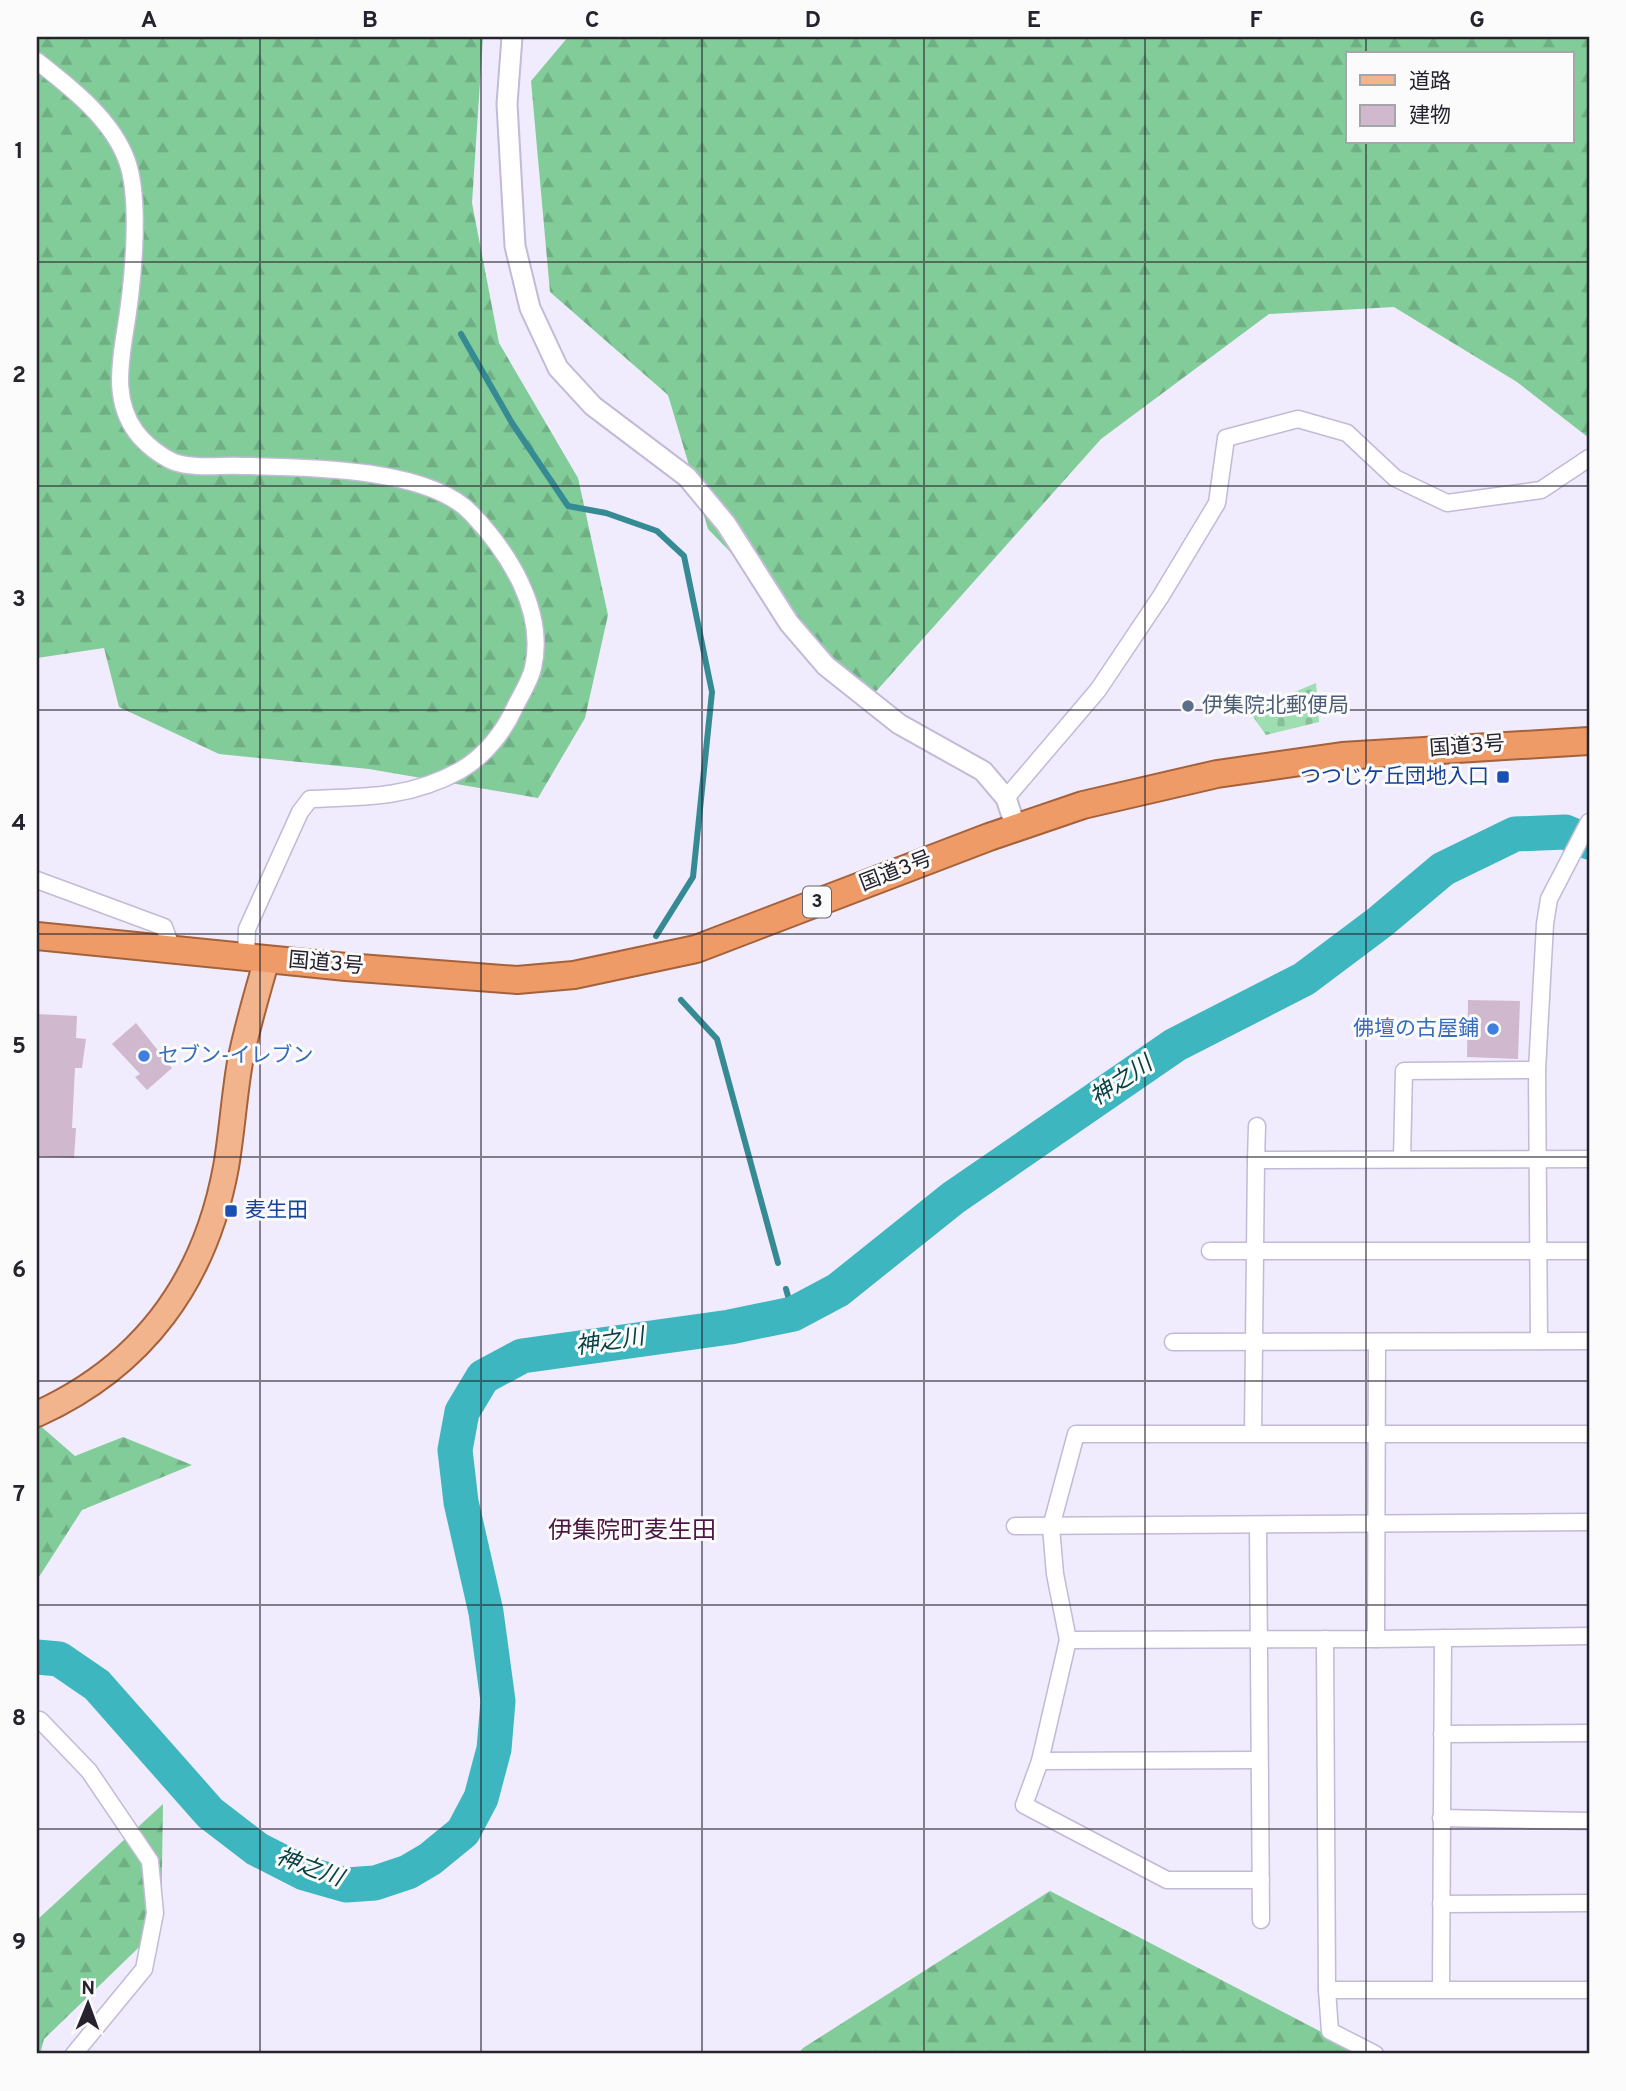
<svg xmlns="http://www.w3.org/2000/svg" width="1626" height="2091" viewBox="0 0 1626 2091" font-family="Overpass,'Noto Sans JP',sans-serif">
<style>
.forest{fill:url(#forest-firs);fill-rule:evenodd}
.cemetery{fill:url(#cemetery-stones)}
.lines{fill:none;stroke-linecap:round;stroke-linejoin:round}
.stream{stroke:#368a94;stroke-width:6}
.river{stroke:#3db6bf;stroke-width:35}
.building{fill:#d0b9cf}
.minor-casing{stroke:#c2bad6;stroke-width:19}
.tertiary-casing{stroke:#c2bad6;stroke-width:23}
.primary-casing{stroke:#a5613a;stroke-width:28}
.trunk-casing{stroke:#a5613a;stroke-width:30}
.minor{stroke:#fff;stroke-width:16}
.tertiary{stroke:#fff;stroke-width:19}
.primary{stroke:#f2b48d;stroke-width:24}
.trunk{stroke:#ee9b67;stroke-width:26}
.grid{fill:none;stroke:#26232e;stroke-width:2;stroke-opacity:0.55}
.service-dot{fill:#5c6f8a;stroke:#fbfbfb;stroke-width:2.5}
.transit-dot{fill:#1a4fb4;stroke:#fbfbfb;stroke-width:2.5}
.shop-dot{fill:#3f7fe0;stroke:#fbfbfb;stroke-width:2.5}
.labels{text-anchor:middle;dominant-baseline:central;stroke-width:6;stroke-linejoin:round;paint-order:stroke}
.shield{fill:#fbfbfb;stroke:#66646c;stroke-width:2}
.shield-label{font-size:19px;font-weight:bold;fill:#26232e}
.service-label{font-size:21px;fill:#4e5e75;stroke:#fbfbfb;text-anchor:start}
.street-label{font-size:21px;fill:#26232e;stroke:#fbfbfb}
.transit-label{font-size:21px;fill:#164399;stroke:#fbfbfb;text-anchor:end}
.shop-label{font-size:21px;fill:#366cbe;stroke:#fbfbfb;text-anchor:end}
.water-label{font-size:23px;font-style:italic;fill:#084044;stroke:#fbfbfb}
.quarter-label{font-size:24px;fill:#4d1744;stroke:#fbfbfb}
.neatline{fill:none;stroke:#26232e;stroke-width:2.5}
.grid-label{font-size:23px;text-anchor:middle;font-weight:bold;fill:#26232e}
</style>
<defs>
<pattern id="forest-firs" width="22" height="20" patternUnits="userSpaceOnUse" patternTransform="scale(1.75)"><rect width="22" height="20" fill="#81cc98"/><path d="M5 1l3.5 6h-7zM16 11l3.5 6h-7z" fill="#6faf83"/></pattern>
<pattern id="cemetery-stones" width="16" height="16" patternUnits="userSpaceOnUse" patternTransform="scale(1.75)"><rect width="16" height="16" fill="#9edeb0"/><path d="M2 7V4a2 2 0 0 1 4 0v3zM10 15v-3a2 2 0 0 1 4 0v3z" fill="#88be98"/></pattern>
</defs>
<rect width="100%" height="100%" fill="#f0ebfd"/>
<g class="forest">
<polygon points="37,37 483,37 472,203 499,343 578,478 608,615 585,718 538,798 369,769 219,754 119,707 104,648 37,658"/>
<path d="M568 37H1589V438L1517 382 1394 307 1269 314 1101 439 871 697 708 529 668 395 550 292 531 81ZM1348 54H1572V142H1348Z"/>
<polygon points="37,1423 75,1456 123,1437 192,1465 82,1510 37,1580"/>
<polygon points="163,1804 161,1926 44,2039 40,2054 37,2054 37,1920"/>
<polygon points="1050,1891 1364,2054 798,2054 803,2048"/>
</g>
<polygon class="cemetery" points="1316,683 1319,722 1266,735 1249,711"/>
<g class="lines">
<g class="stream">
<polyline points="461,334 512,423 568,506 606,513 657,531 684,556 712,692 693,877 656,936"/>
<polyline points="681,1000 717,1039 778,1263"/>
<polyline points="786,1289 793,1314"/>
</g>
<polyline class="river" points="37,1657 59,1659 97,1685 210,1813 257,1849 304,1873 346,1885 375,1883 408,1872 430,1859 463,1832 481,1798 494,1749 498,1701 486,1612 461,1502 455,1450 462,1412 483,1377 522,1356 730,1327 793,1314 838,1290 953,1198 1175,1045 1304,979 1380,922 1443,869 1515,834 1565,832 1589,842"/>
</g>
<g class="building">
<polygon points="1468,1000 1520,1001 1518,1059 1467,1057"/>
<polygon points="37,1014 77,1016 76,1038 86,1039 82,1068 75,1068 72,1128 76,1128 74,1158 37,1156"/>
<polygon points="136,1023 172,1068 147,1090 135,1077 140,1074 112,1044"/>
</g>
<g class="lines">
<g class="minor-casing">
<g id="minor">
<path d="M37 61C70 87 112 119 127 161 142 203 132 292 124 338 119 371 115 403 136 432 145 444 160 456 174 462 194 469 221 465 242 466 302 467 429 467 472 514 509 553 546 611 533 668 530 681 521 695 515 707 504 732 484 757 459 771 410 798 364 797 310 799L300 812 247 929 246 957"/>
<polyline points="1006,798 1098,690 1161,596 1217,503 1226,438 1298,419 1347,433 1395,478 1447,503 1541,490 1589,458"/>
<polyline points="37,880 164,927 172,949"/>
<polyline points="1402,1159 1404,1071 1537,1070"/>
<polyline points="1256,1160 1257,1126"/>
<polyline points="1210,1251 1589,1251"/>
<polyline points="1539,1341 1537,1070 1545,924 1549,899 1589,822"/>
<polyline points="1173,1342 1589,1341"/>
<polyline points="1253,1433 1256,1160 1589,1159"/>
<polyline points="1015,1526 1589,1522"/>
<polyline points="1258,1526 1261,1920"/>
<polyline points="1325,1639 1327,1990 1330,2031 1375,2054"/>
<polyline points="1376,1639 1589,1636"/>
<polyline points="1068,1640 1376,1639 1377,1343"/>
<polyline points="37,1721 40,1720 89,1771 150,1861 155,1913 144,1969 74,2054"/>
<polyline points="1442,1734 1589,1733"/>
<polyline points="1040,1761 1259,1760"/>
<polyline points="1441,1818 1589,1821"/>
<polyline points="1261,1880 1167,1880 1024,1805 1040,1761 1068,1640 1055,1574 1051,1527 1076,1434 1589,1434"/>
<polyline points="1441,1904 1589,1903"/>
<polyline points="1441,1989 1443,1638"/>
<polyline points="1327,1990 1589,1990"/>
</g>
</g>
<g class="tertiary-casing">
<polyline id="tertiary" points="512,37 507,104 515,246 530,308 558,368 593,406 687,477 726,524 789,623 826,666 899,724 983,771 1006,798 1016,828"/>
</g>
<g class="primary-casing">
<path id="primary" d="M37 1414C143 1366 205 1281 226 1167 232 1132 234 1097 240 1062 247 1027 257 993 267 959"/>
</g>
<g class="trunk-casing">
<polyline id="trunk" points="37,936 346,967 517,980 574,975 696,949 989,837 1083,805 1217,774 1342,756 1589,741"/>
</g>
<use href="#minor" class="minor"/>
<use href="#tertiary" class="tertiary"/>
<use href="#primary" class="primary"/>
<use href="#trunk" class="trunk"/>
</g>
<path class="grid" d="M260 37V2054M481 37V2054M702 37V2054M924 37V2054M1145 37V2054M1366 37V54M1366 142V2054M37 262H1589M37 486H1589M37 710H1589M37 934H1589M37 1157H1589M37 1381H1589M37 1605H1589M37 1829H1589"/>
<circle class="service-dot" cx="1188" cy="706" r="7"/>
<g class="transit-dot">
<rect x="1496" y="770" width="14" height="14" rx="3.5"/>
<rect x="224" y="1204" width="14" height="14" rx="3.5"/>
</g>
<g class="shop-dot">
<circle cx="1493" cy="1029" r="7"/>
<circle cx="144" cy="1056" r="7"/>
</g>
<g class="labels">
<rect class="shield" x="803" y="886.5" width="28" height="31" rx="5"/>
<g class="shield-label">
<text x="817" y="902">3</text>
</g>
<g class="service-label">
<text x="1202" y="706">伊集院北郵便局</text>
</g>
<g class="street-label">
<text transform="translate(1467 747) rotate(-4)">国道3号</text>
<text transform="translate(896 872) rotate(-21)">国道3号</text>
<text transform="translate(326 964) rotate(5)">国道3号</text>
</g>
<g class="transit-label">
<text x="1489" y="777">つつじケ丘団地入口</text>
<text x="245" y="1211" text-anchor="start">麦生田</text>
</g>
<g class="shop-label">
<text x="1479" y="1029">佛壇の古屋鋪</text>
<text x="158" y="1056" text-anchor="start">セブン-イレブン</text>
</g>
<g class="water-label">
<text transform="translate(1122 1082) rotate(-34)">神之川</text>
<text transform="translate(610 1343) rotate(-9)">神之川</text>
<text transform="translate(309 1869) rotate(20)">神之川</text>
</g>
<g class="quarter-label">
<text x="632" y="1532">伊集院町麦生田</text>
</g>
</g>
<rect width="1626" height="2091" fill="none" stroke="#fbfbfb" stroke-width="77"/>
<rect x="1346" y="52" width="228" height="91" fill="#fbfbfb" stroke="#a6a5a9" stroke-width="2"/>
<rect x="1360" y="75" width="35" height="10" fill="#f2b48d" stroke="#a6a5a9" stroke-width="2"/>
<text x="1409" y="88" font-size="21" fill="#26232e">道路</text>
<rect x="1360" y="105" width="35" height="21" fill="#d0b9cf" stroke="#a6a5a9" stroke-width="2"/>
<text x="1409" y="122" font-size="21" fill="#26232e">建物</text>
<g transform="translate(88 2004) rotate(1)" stroke="#fbfbfb" stroke-width="5" paint-order="stroke">
<path d="M0-5L12 26L0 18L-12 26Z" fill="#26232e"/>
<text y="-10" font-size="19" font-weight="bold" text-anchor="middle" fill="#26232e">N</text>
</g>
<rect x="38" y="38" width="1550" height="2014" class="neatline"/>
<g class="grid-label">
<text x="149" y="27">A</text>
<text x="370" y="27">B</text>
<text x="592" y="27">C</text>
<text x="813" y="27">D</text>
<text x="1034" y="27">E</text>
<text x="1256" y="27">F</text>
<text x="1477" y="27">G</text>
<text x="19" y="158">1</text>
<text x="19" y="382">2</text>
<text x="19" y="606">3</text>
<text x="19" y="830">4</text>
<text x="19" y="1053">5</text>
<text x="19" y="1277">6</text>
<text x="19" y="1501">7</text>
<text x="19" y="1725">8</text>
<text x="19" y="1949">9</text>
</g>
</svg>
